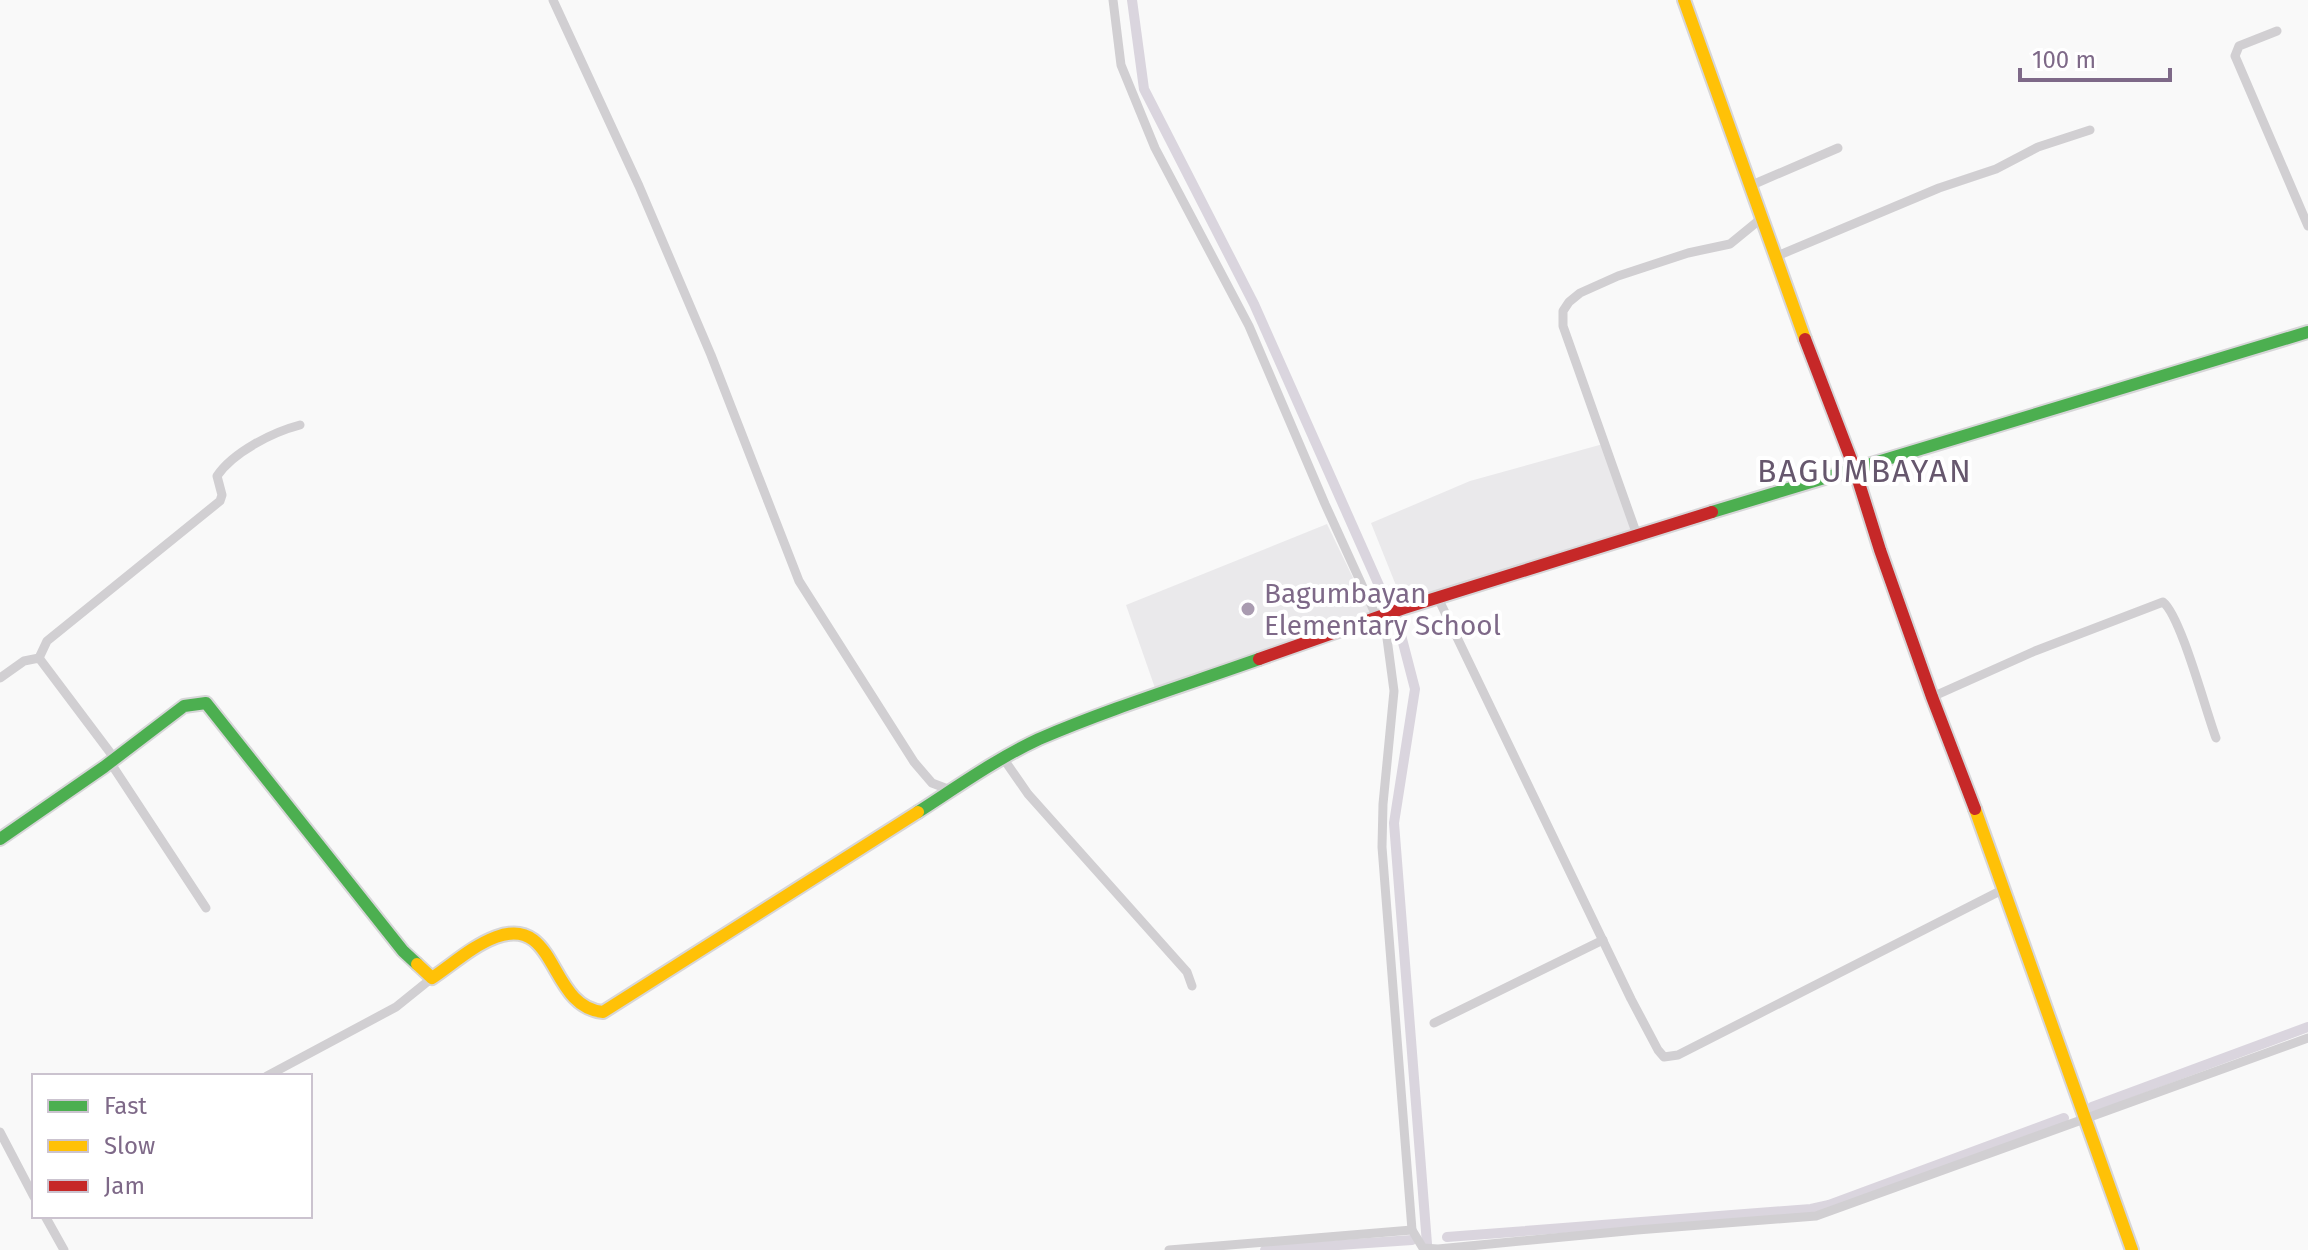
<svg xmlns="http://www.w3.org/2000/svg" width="2308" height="1250" viewBox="0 0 2308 1250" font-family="'Fira Sans',sans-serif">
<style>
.built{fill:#eae9eb}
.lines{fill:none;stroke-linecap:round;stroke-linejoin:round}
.canal{stroke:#dad5de;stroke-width:10}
.fast-casing{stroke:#d7d6d8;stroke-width:16}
.slow-casing{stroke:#d7d6d8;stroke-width:16}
.jam-casing{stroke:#d7d6d8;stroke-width:16}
.street{stroke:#d1cfd2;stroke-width:9}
.fast{stroke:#4caf50;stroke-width:12}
.slow{stroke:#ffc107;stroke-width:12}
.jam{stroke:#c62828;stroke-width:12}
.poi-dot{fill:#a99bb0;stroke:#fff;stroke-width:3}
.labels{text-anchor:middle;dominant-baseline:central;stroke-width:8;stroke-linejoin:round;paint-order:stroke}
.poi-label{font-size:28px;fill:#7e6988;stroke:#fff;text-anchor:start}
.quarter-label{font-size:32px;letter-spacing:2px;fill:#66576d;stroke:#fff}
</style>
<rect width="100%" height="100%" fill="#f9f9f9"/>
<g class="built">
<polygon points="1603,444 1633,529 1403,603 1371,523 1470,481"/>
<polygon points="1327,524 1370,613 1155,688 1126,605"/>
</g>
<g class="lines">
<g class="canal">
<polyline points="1132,0 1144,89 1254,304 1401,635 1415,689 1394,823 1427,1244"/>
<polyline points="2092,1107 2308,1027"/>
<polyline points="1447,1237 1811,1209 1829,1205 2064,1118"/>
<polyline points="1265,1250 1412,1240"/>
</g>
<g class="fast-casing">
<g id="fast">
<polyline points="1712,512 2308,332"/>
<path d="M918 812C957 787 996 759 1039 739 1111 708 1186 685 1259 659"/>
<polyline points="0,839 104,767 184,706 206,703 403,951 417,964"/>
</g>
</g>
<g class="slow-casing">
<g id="slow">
<polyline points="1684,0 1805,339"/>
<polyline points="1975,809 2132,1250"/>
<path d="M417 964 432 978C453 964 472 946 496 937 558 914 548 1007 603 1012L918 812"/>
</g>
</g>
<g class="jam-casing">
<g id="jam">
<polyline points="1805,339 1854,467 1880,550 1932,697 1975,809"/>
<polyline points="1259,659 1404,608 1712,512"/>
</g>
</g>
<g class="street">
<polyline points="553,0 639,186 711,355 799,581 914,762 932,783 953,791"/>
<polyline points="1113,0 1121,65 1155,148 1249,326 1325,504 1377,618"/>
<polyline points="2277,31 2239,46 2235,56 2308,226"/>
<polyline points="1752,185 1838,148"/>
<polyline points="1777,256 1939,188 1996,169 2038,147 2090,130"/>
<polyline points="1637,535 1563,326 1563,311 1569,302 1580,293 1618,276 1688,253 1730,244 1763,217"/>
<polyline points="1438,598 1631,999 1658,1050 1664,1057 1678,1055 2004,889"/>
<polyline points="1384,616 1394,691 1383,804 1382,847 1412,1230"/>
<path d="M39 658 47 641 220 501 222 495 217 476C233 452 273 432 300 425"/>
<polyline points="0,678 24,661 39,658 115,759"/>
<path d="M1932 697 2035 651 2163 602C2181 616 2206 712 2216 738"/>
<polyline points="1003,758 1028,794 1187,972 1192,986"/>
<polyline points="110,762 206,908"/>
<polyline points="1434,1023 1603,940"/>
<polyline points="267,1076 396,1007 432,978"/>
<polyline points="0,1132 34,1197"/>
<polyline points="45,1216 64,1250"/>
<polyline points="1169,1250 1412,1230 1423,1248 1438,1249 1637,1230 1816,1216 2308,1038"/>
</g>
<use href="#fast" class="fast"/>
<use href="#slow" class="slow"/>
<use href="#jam" class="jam"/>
</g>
<circle class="poi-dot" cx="1248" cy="609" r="8"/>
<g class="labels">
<g class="poi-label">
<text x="1264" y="593">Bagumbayan<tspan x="1264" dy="32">Elementary School</tspan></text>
</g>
<g class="quarter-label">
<text x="1865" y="471">BAGUMBAYAN</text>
</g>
</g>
<rect x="32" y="1074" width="280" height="144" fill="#ffffff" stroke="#cbc3cf" stroke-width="2"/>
<rect x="48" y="1100" width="40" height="12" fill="#4caf50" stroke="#cbc3cf" stroke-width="2"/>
<text x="104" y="1114" font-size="24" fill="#7e6988">Fast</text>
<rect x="48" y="1140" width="40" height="12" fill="#ffc107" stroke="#cbc3cf" stroke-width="2"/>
<text x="104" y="1154" font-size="24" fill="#7e6988">Slow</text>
<rect x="48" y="1180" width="40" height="12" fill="#c62828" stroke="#cbc3cf" stroke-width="2"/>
<text x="104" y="1194" font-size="24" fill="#7e6988">Jam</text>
<path d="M2020 68v12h150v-12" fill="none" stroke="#7e6988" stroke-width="4"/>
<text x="2032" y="68" font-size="24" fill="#7e6988" stroke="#ffffff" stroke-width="6" paint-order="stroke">100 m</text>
</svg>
